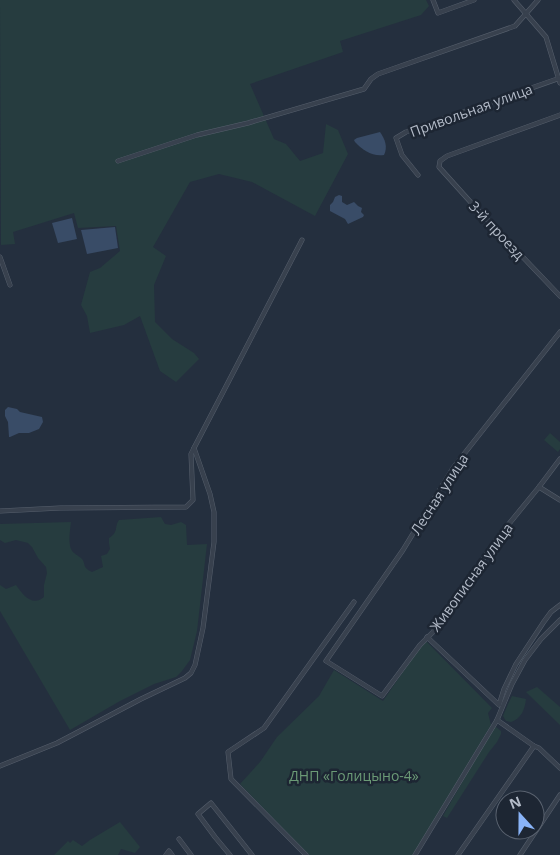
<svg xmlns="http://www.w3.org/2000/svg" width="560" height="855" viewBox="0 0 560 855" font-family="'Open Sans',sans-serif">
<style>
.green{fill:#263c3f}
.water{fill:#394c67}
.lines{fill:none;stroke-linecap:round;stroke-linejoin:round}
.minor-casing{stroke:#565f6c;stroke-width:5}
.minor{stroke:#38414e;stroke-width:4}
.labels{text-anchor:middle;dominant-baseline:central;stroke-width:5;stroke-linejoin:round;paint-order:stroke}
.street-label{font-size:14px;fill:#b4bcc9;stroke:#1d2633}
.park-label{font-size:14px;fill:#6b9a76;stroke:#1d2633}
</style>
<rect width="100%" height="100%" fill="#242f3e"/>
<g class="green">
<polygon points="0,0 426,0 429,6 421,15 340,41 343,52 250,84 274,139 286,144 300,161 323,153 326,124 338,130 348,154 315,216 252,182 219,174 190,182 153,247 166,256 154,285 155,322 172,339 194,353 199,359 176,382 160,371 140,316 124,325 90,333 87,316 81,305 90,272 100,268 120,251 116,226 78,228 74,213 13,232 15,244 1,245"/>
<polygon points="550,433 560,442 560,449 558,452 544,440"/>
<path d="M161 517 165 524 171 525 181 522 186 525 187 545 207 544 197 631 190 660 182 671 176 677 154 684 120 701 70 730 0 611V585L6 589 16 585C23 595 32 607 44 597V585L47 573 46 567 38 558 32 547 28 543 16 540 5 543 0 540V524L71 522C70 531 67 547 74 553 76 555 79 556 81 558 87 564 81 567 92 572L103 567 101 556 107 554 110 549 109 543V538C119 532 114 527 119 520Z"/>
<polygon points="425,640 492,708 488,713 491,725 413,855 309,855 240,784 260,762 277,737 319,696 334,670 383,701"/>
<polygon points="537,687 560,707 560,725 526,692"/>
<path d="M512 696 526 699C525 709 521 719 511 722L506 721 503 716 508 704Z"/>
<polygon points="496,727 501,731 501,734 497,742 489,752 447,818 443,816 493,728"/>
<polygon points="120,822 140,847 135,853 121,849 118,855 54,855 68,841 70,843 73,840 82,846 90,840"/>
</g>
<g class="water">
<path d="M380 132C385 139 388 147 384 155 373 157 362 150 355 142L354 140 357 138Z"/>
<polygon points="339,195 342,196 342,202 347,205 354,202 358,206 362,208 361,212 364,215 363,217 348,224 345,219 330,211 330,205 333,202 335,197"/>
<polygon points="72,218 77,239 58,243 52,223"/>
<polygon points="115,227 118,248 87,254 81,230"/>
<polygon points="8,407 17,409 20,412 42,417 43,422 39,429 29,433 19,433 10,437 9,437 8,422 5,416 5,410"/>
</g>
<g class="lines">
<g class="minor-casing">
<g id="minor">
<polyline points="433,0 438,13 474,0"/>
<polyline points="514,0 546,37 560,83"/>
<polyline points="560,115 447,156 440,161 439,167 475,207 560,296"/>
<polyline points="118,161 197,135 248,123 364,89 371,79 378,74 515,26 538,0"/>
<polyline points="418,175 402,155 396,138 406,132 560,78"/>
<polyline points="0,257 10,285"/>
<polyline points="560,332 453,468 403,550 326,661 382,696 420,645 433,632 499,536 539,487 560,459"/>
<polyline points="539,487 560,500"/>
<polyline points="0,511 60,508 186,507 193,500 191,454 194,448"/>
<polyline points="427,637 499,705 504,689 516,664 543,623 551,612 560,605"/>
<polyline points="497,720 534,746 539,748 560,768"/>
<polyline points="0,766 57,743 141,699 185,678 191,673 195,665 203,628 214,542 214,512 210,494 194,448 302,240"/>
<polyline points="179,839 191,855"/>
<polyline points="166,855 169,851 172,855"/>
<polyline points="230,855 215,837 198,814 211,803 252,855"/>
<polyline points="306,855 231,779 228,752 264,728 354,602"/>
<polyline points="415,855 497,720 512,684 525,660 541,639 560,620"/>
<polyline points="458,855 534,746"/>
<polyline points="520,855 560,795"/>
</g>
</g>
<use href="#minor" class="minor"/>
</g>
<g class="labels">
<g class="street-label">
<text transform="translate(471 110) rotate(-20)">Привольная улица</text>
<text transform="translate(497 230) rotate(47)">3-й проезд</text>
<text transform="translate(439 494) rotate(-57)">Лесная улица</text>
<text transform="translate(471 577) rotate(-54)">Живописная улица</text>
</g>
<g class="park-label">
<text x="354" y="775">ДНП «Голицыно-4»</text>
</g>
</g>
<g transform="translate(520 815) rotate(339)"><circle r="24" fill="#1d2633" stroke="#59626f"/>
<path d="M0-4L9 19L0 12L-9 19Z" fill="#8ab4f8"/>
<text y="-8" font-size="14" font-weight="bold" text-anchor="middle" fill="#b4bcc9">N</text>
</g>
</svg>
